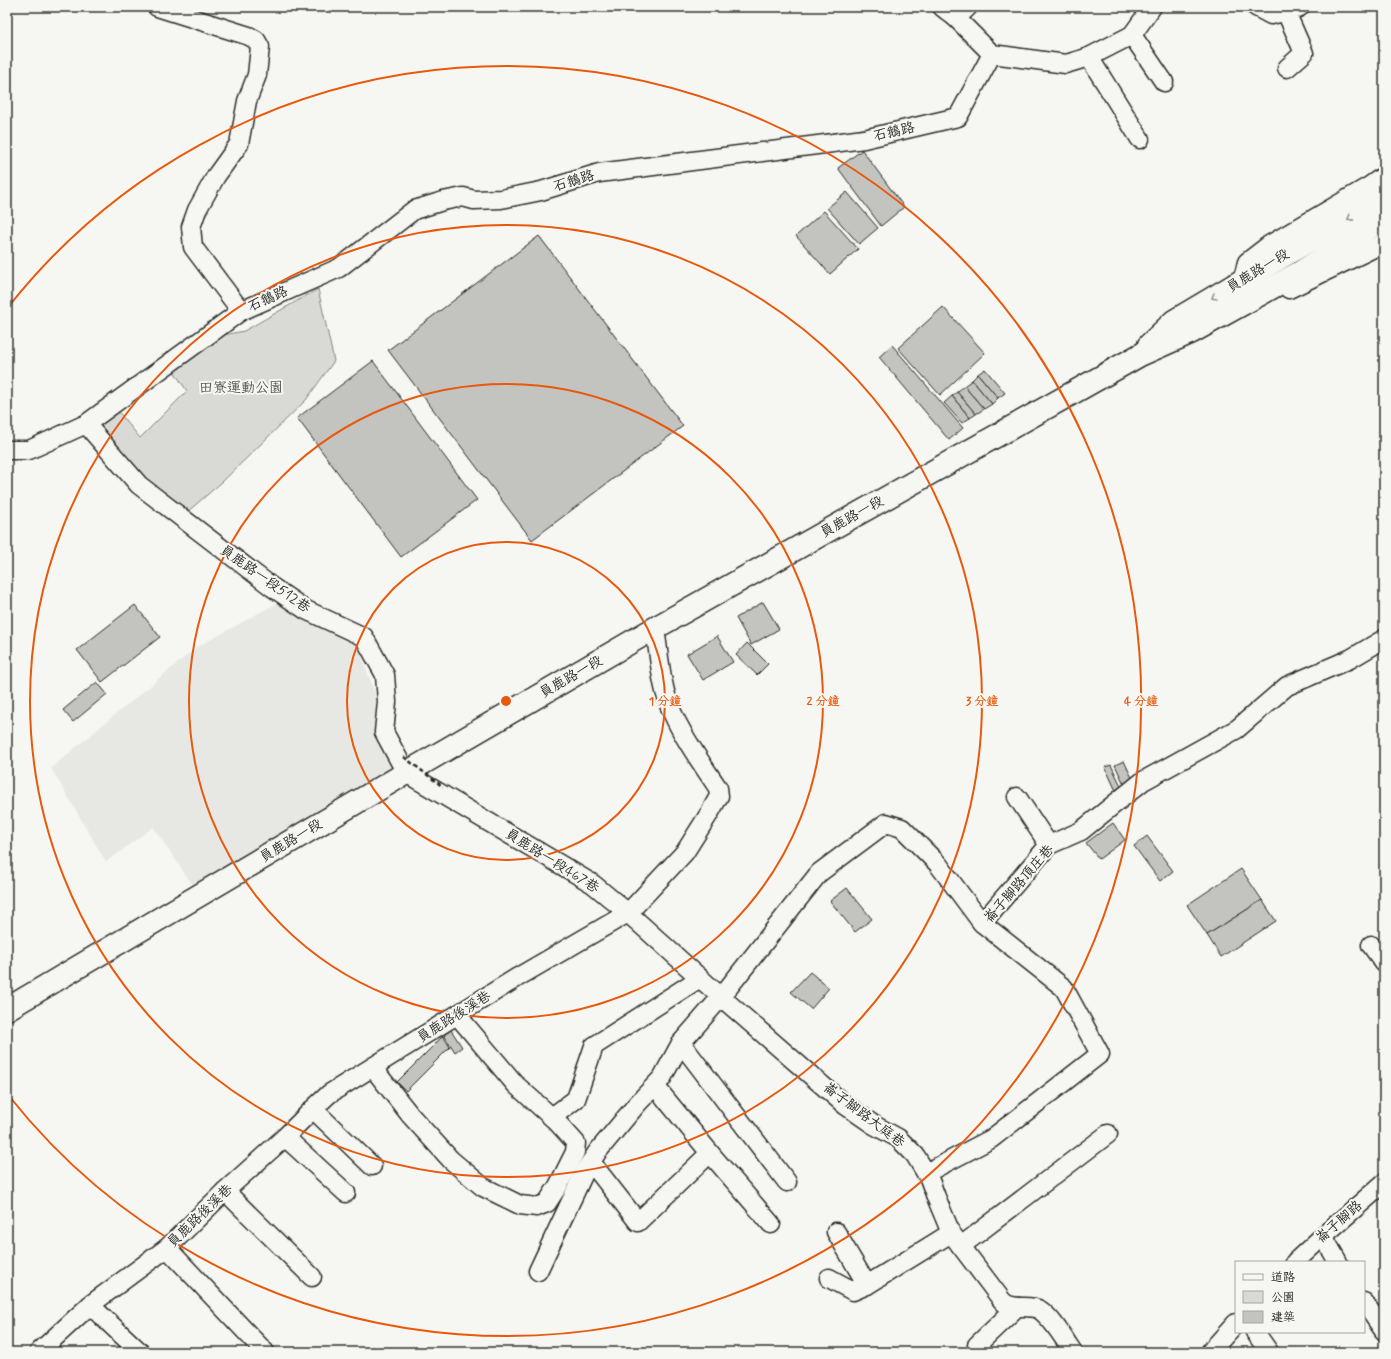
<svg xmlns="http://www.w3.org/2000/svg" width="1391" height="1359" viewBox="0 0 1391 1359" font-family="Mynerve,'LXGW WenKai TC',sans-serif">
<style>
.built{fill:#e7e7e3}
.green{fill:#d9d9d5;stroke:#828280}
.building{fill:#c3c3c0;stroke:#2b2b2b}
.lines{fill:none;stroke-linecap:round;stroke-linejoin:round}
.minor-casing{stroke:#2b2b2b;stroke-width:21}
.major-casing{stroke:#2b2b2b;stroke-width:25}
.highway-casing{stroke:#2b2b2b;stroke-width:25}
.minor{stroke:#f6f6f2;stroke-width:18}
.major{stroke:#f6f6f2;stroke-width:22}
.highway{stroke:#f6f6f2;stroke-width:22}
.path-bridge{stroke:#2b2b2b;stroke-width:2.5;stroke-dasharray:4 3;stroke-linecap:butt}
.oneway{stroke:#90908e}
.ring{fill:none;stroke:#e8590c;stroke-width:2}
.labels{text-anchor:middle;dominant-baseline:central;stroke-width:4;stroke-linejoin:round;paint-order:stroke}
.street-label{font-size:14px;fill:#2b2b2b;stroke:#f6f6f2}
.park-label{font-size:14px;fill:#565656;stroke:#f6f6f2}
.centre{fill:#e8590c;stroke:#f6f6f2;stroke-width:2}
.ring-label{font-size:12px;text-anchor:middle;font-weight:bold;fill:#e8590c;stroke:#f6f6f2;stroke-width:4;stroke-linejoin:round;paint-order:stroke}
</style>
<rect width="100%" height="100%" fill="#f6f6f2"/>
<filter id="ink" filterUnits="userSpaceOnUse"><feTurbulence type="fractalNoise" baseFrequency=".025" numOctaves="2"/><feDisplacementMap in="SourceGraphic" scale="8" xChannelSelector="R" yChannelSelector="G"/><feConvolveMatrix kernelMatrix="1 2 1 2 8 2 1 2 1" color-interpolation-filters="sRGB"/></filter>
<g filter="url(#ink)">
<polygon class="built" points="279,602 300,618 358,645 376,697 375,731 395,769 196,890 153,827 106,862 51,768 197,647"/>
<polygon class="green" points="318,289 334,361 306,400 222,482 186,513 152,489 95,428 117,410 140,438 187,391 173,370 218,336 244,331"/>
<g class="building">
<polygon points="862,150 904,207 881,226 838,168"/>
<polygon points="847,192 878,228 859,244 827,208"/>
<polygon points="824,211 858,249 830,274 796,236"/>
<polygon points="539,236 683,426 532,540 388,350"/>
<polygon points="943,307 985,353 940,395 898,348"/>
<polygon points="892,345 963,428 949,440 879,357"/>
<polygon points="373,361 477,500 401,557 297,418"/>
<polygon points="985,369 1005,393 998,398 978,374"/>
<polygon points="978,374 998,398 992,404 972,380"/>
<polygon points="972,380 992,404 984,409 964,386"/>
<polygon points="964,386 984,409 976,414 957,392"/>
<polygon points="957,392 976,414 970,418 952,396"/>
<polygon points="952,396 970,418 962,423 944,403"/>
<polygon points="763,602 779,629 751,645 736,618"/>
<polygon points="135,605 160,637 102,682 77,650"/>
<polygon points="717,636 733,662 703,680 687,654"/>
<polygon points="747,643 768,664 757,675 736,655"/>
<polygon points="97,682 107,694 73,722 63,710"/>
<polygon points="1124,761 1133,780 1124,784 1115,765"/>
<polygon points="1111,765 1123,790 1117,793 1105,767"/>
<polygon points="1113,823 1125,840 1099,859 1086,843"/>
<polygon points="1147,836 1173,871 1160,881 1134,846"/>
<polygon points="1241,869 1262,900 1207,935 1187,905"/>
<polygon points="847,888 872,919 855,932 830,901"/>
<polygon points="1262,900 1276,921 1221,957 1207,935"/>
<polygon points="810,972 829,988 811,1009 791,992"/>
<polygon points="451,1030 462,1047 455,1052 444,1035"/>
<polygon points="443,1036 450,1047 406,1091 397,1082"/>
</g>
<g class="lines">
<g class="minor-casing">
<g id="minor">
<polyline points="157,7 249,36 256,40 260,47 257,75 247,101 239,144 216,176 197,210 191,227 193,247 241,311"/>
<polyline points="942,7 956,18 992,54"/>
<polyline points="1256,7 1271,15 1293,10 1300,7"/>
<polyline points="1286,12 1304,53 1287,68"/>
<polyline points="956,18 968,7"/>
<polyline points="1132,35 1164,82"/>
<polyline points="1089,57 1140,139"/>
<polyline points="1248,289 1243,279 1247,262 1269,245 1371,185 1384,176"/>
<polyline points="1289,289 1384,243"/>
<path d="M86 424 139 485 272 587 306 610 364 637 385 675 387 702 384 732 406 773 593 884 628 913 721 997 845 1105 874 1125 898 1138 915 1155 929 1178 936 1197 951 1233 998 1295C1000 1298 1003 1302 1006 1304 1017 1310 1030 1304 1040 1310 1053 1319 1064 1339 1073 1352"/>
<polyline points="7,450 29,450 86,424 241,311 339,268 414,210 443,201 463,197 474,200 501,199 541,191 599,173 864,139 958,117 992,54 1066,64 1089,57 1132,35 1152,7"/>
<polyline points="1017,797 1049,845"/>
<polyline points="1371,945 1384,963"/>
<polyline points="681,1043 787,1182"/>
<polyline points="373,1068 411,1116 451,1160 483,1187 520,1205 537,1207 547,1203 558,1186 575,1152 576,1143 556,1121 516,1085 457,1015"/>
<polyline points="655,1086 710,1153 771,1224"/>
<polyline points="313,1109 372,1166"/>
<polyline points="552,1117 576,1099 594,1046 700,978"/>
<polyline points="285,1137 346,1193"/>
<polyline points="591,1162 638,1222 710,1153"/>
<polyline points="926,1173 991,1139 1100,1054 1064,988 982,923 1049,845 1081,831 1143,781 1237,729 1287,686 1350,659 1384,639"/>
<polyline points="225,1191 312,1277"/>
<polyline points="836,1232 867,1285"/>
<polyline points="1323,1236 1338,1262"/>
<polyline points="961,1246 1108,1134"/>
<polyline points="167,1248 265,1352"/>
<polyline points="1295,1262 1323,1236 1384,1183"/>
<polyline points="538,1271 586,1169 598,1151 638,1103 662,1078 681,1043 721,997 819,873 886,823 902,828 938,864 982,923"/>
<polyline points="829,1278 853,1291 867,1285 951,1233"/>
<polyline points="1364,1302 1384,1331"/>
<polyline points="90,1305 140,1352"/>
<polyline points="1255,1332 1269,1352"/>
<polyline points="977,1345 1017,1307"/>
<path d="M39 1352 90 1305 167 1248 225 1191 285 1137 313 1109 329 1094 518 977 628 913 685 852 709 814 719 796 718 788C702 764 684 739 672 712 661 688 659 654 655 628"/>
<polyline points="1210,1352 1236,1323"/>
</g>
</g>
<g class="major-casing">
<g id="major">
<polyline points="1149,345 1174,321 1290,252 1384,198"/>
<polyline points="7,1009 406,773 655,628 1140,355 1192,332 1302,271 1384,219"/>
</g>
</g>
<g class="highway-casing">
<polyline id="highway" points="1375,224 1384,224"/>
</g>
<use href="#minor" class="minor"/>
<use href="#major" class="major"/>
<use href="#highway" class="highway"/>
<polyline class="path-bridge" points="404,757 443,787"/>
</g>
<defs><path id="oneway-chevron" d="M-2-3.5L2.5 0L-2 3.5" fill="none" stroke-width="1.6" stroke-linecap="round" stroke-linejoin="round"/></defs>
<g class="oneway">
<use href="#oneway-chevron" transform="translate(1350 218) rotate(151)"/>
<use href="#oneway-chevron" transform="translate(1214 297) rotate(149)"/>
</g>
</g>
<g class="ring">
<circle cx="506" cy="701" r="159"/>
<circle cx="506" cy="701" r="317"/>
<circle cx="506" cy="701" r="476"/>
<path d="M9 306A635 635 0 1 1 9 1096"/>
</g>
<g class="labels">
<g class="street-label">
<text transform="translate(894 132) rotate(-13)">石鵝路</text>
<text transform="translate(574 181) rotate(-17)">石鵝路</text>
<text transform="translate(1258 271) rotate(-31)">員鹿路一段</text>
<text transform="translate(268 299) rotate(-24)">石鵝路</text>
<text transform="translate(852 517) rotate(-29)">員鹿路一段</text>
<text transform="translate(265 579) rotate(35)">員鹿路一段512巷</text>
<text transform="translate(571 677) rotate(-30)">員鹿路一段</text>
<text transform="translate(291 841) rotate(-31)">員鹿路一段</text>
<text transform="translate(552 861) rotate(32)">員鹿路一段467巷</text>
<text transform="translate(1019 884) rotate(-49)">崙子腳路頂庄巷</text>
<text transform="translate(454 1017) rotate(-32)">員鹿路後溪巷</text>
<text transform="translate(864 1115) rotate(37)">崙子腳路大庭巷</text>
<text transform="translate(200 1216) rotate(-44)">員鹿路後溪巷</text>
<text transform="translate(1339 1222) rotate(-41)">崙子腳路</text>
</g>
<g class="park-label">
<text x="241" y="388">田寮運動公園</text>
</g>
</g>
<circle cx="506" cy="701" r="6" class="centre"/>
<g class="ring-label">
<text x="665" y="705">1 分鐘</text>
<text x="823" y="705">2 分鐘</text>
<text x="982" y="705">3 分鐘</text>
<text x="1141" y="705">4 分鐘</text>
</g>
<rect width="1391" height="1359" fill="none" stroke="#f6f6f2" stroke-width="24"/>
<rect x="12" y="12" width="1367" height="1335" fill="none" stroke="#2b2b2b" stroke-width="1.5" filter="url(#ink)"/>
<rect x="1235" y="1261" width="130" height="72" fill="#f6f6f2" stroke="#a5a5a2"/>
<rect x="1243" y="1274" width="20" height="6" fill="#f6f6f2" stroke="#a5a5a2"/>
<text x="1271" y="1281" font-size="12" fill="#2b2b2b">道路</text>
<rect x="1243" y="1291" width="20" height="12" fill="#d9d9d5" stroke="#a5a5a2"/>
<text x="1271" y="1301" font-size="12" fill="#2b2b2b">公園</text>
<rect x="1243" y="1311" width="20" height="12" fill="#c3c3c0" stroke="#a5a5a2"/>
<text x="1271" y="1321" font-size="12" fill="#2b2b2b">建築</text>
</svg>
